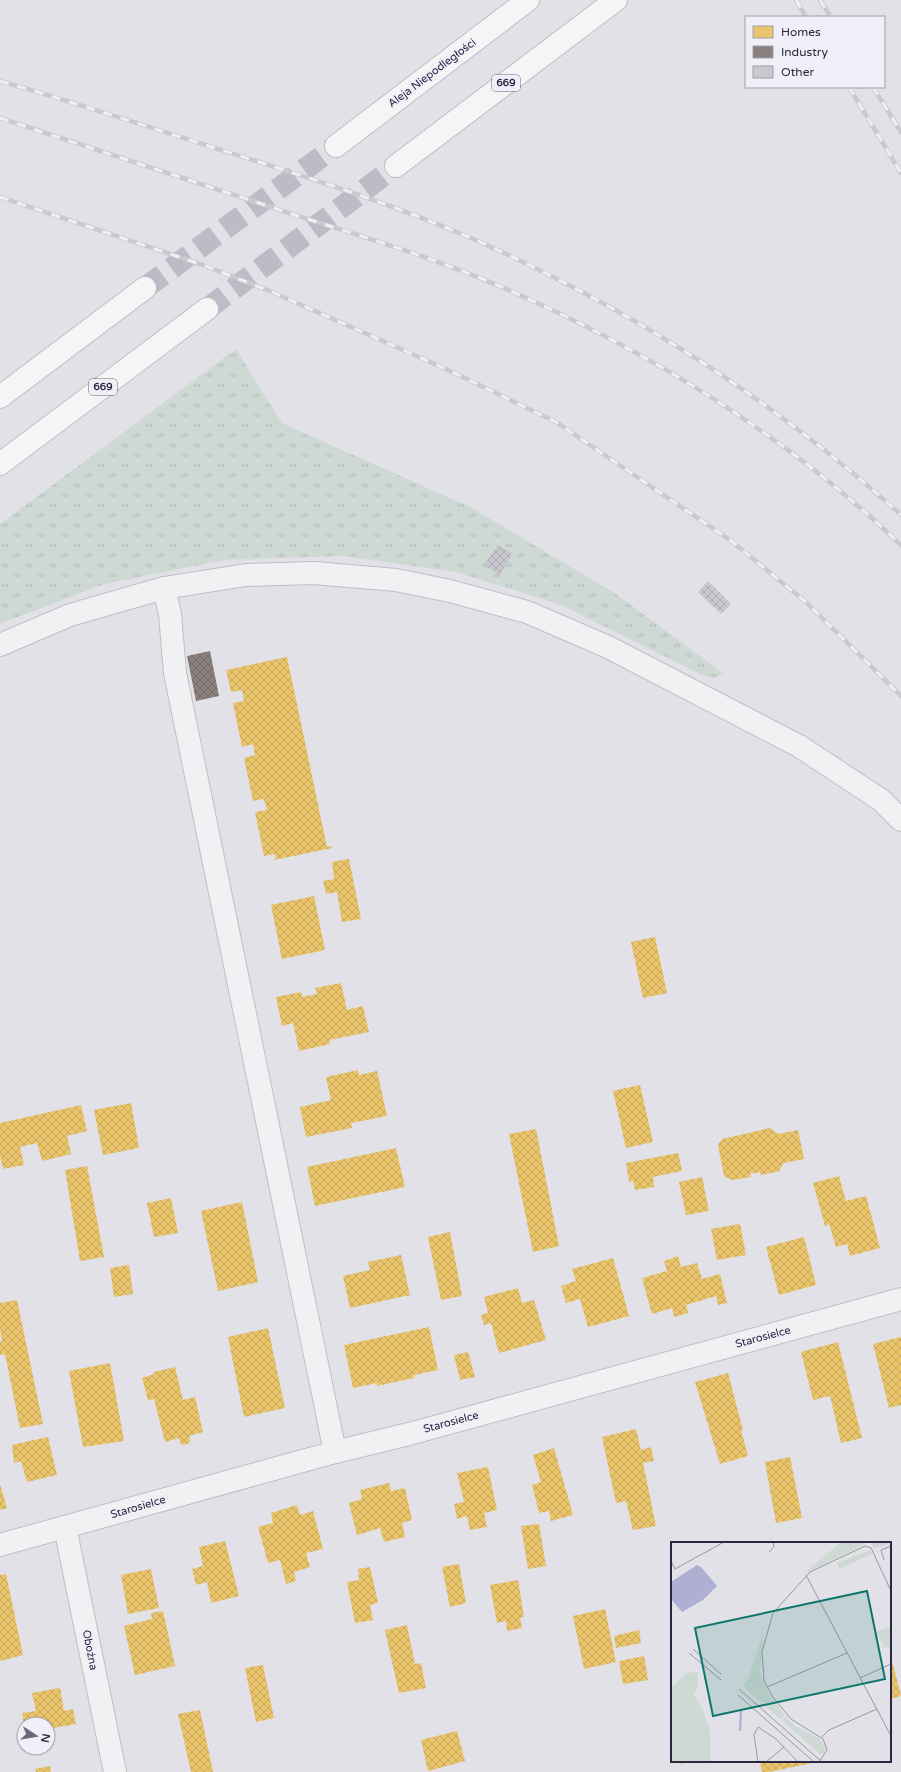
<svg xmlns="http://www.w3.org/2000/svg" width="901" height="1772" viewBox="0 0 901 1772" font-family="'Varela Round',sans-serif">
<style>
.grass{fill:url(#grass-tufts)}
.homes{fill:url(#homes-cross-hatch)}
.industry{fill:url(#industry-cross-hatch)}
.building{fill:url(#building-cross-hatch)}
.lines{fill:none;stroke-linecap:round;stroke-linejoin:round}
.major-tunnel{stroke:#bdbcc6;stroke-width:22;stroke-dasharray:22 11;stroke-linecap:butt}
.minor-casing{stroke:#bfbec5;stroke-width:24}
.major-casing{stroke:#bebdc5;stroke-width:24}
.minor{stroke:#f1f1f3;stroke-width:22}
.major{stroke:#f5f5f6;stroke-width:22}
.rail-casing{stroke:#cacace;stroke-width:4.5}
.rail{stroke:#efeff7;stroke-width:3;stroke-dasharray:9;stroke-linecap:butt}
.labels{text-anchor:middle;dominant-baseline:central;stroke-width:4;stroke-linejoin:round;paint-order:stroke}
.shield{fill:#efeff7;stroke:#656378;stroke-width:1}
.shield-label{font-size:10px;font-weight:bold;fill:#2a2741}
.street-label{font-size:11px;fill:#2a2741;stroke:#efeff7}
.inset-river{fill:none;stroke:#aeafd3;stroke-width:2}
.inset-road{fill:none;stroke:#9897a5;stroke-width:1}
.view{fill:#0f766e;fill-opacity:0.15;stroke:#0f766e;stroke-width:2}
.inset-edge{fill:none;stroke:#2a2741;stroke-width:2}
</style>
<defs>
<pattern id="grass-tufts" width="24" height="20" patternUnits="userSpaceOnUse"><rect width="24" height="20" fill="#cfd9d4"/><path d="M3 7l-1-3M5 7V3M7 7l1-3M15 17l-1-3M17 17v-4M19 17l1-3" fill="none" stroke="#b2bab7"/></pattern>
<pattern id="homes-cross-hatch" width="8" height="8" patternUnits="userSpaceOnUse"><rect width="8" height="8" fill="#e9c46a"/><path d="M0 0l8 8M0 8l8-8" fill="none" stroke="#c8a85d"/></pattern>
<pattern id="industry-cross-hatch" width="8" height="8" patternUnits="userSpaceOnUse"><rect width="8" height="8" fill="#8a817c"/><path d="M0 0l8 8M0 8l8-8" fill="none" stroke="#716a67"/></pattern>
<pattern id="building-cross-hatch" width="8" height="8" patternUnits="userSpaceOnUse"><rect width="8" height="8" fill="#c9c8cf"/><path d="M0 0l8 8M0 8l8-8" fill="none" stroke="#adacb3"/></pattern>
</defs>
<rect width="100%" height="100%" fill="#e2e1e7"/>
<polygon class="grass" points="236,349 282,423 472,508 616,594 723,673 715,678 702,675 561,605 456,572 343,556 225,560 104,584 0,624 0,524"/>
<g class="homes">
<polygon points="287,657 327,847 332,846 332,848 274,860 274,859 276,859 275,854 264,856 255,812 267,810 264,799 253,801 244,758 255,755 253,744 242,747 233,703 244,701 242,690 231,692 226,670"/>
<polygon points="349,859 361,919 342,922 337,892 326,894 323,881 334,879 332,862"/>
<polygon points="314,896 325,950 282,959 271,905"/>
<polygon points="655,937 667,993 643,998 631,942"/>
<polygon points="341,983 347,1010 363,1006 369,1032 329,1040 330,1044 299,1051 293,1023 282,1026 276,997 301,992 302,997 317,994 315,988"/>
<polygon points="358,1070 359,1075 377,1071 387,1116 351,1123 352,1128 306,1137 300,1107 331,1100 326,1077"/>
<polygon points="640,1085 653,1142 626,1148 613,1091"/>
<polygon points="131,1103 139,1148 103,1155 94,1110"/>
<polygon points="81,1105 87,1131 67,1136 71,1154 42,1161 37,1143 20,1147 24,1165 3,1169 0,1156 0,1123"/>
<polygon points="770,1128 778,1134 798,1130 804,1159 784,1163 780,1169 780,1171 761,1175 760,1172 750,1174 751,1177 732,1180 724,1176 718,1145 722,1139"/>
<polygon points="536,1129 559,1246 533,1252 509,1134"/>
<polygon points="396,1148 405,1187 315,1206 307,1167"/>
<polygon points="678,1153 682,1171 653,1177 654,1187 635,1190 633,1181 629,1182 626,1163"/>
<polygon points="87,1166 104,1257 80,1261 65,1170"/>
<polygon points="839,1176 846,1201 866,1196 880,1248 850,1256 847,1244 836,1247 829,1224 825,1226 813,1183"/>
<polygon points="702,1177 709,1211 686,1215 679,1182"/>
<polygon points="171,1198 178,1233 154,1237 147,1203"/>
<polygon points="242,1202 258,1282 218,1291 201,1211"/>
<polygon points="740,1224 746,1255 717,1260 711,1229"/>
<polygon points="450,1232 462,1296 441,1300 428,1237"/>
<polygon points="804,1237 816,1285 779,1295 766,1247"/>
<polygon points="401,1255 410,1295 350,1308 343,1276 370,1270 368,1262"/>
<polygon points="678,1256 681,1267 697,1263 702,1279 720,1274 727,1303 718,1305 716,1296 686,1305 688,1313 674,1317 672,1308 652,1314 642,1278 667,1271 664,1261"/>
<polygon points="613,1258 629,1316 588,1327 580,1299 566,1303 561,1286 576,1281 572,1269"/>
<polygon points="129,1265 133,1294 114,1297 110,1268"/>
<polygon points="518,1288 522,1303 534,1300 546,1340 499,1353 491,1323 484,1325 481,1315 488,1313 484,1297"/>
<polygon points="17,1300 43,1424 20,1428 5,1354 0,1355 0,1342 2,1341 0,1330 0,1303"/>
<polygon points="429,1327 438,1370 414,1375 414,1378 377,1386 377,1383 353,1388 344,1345"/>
<polygon points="268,1328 285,1408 244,1417 228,1337"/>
<polygon points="901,1337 901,1405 889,1408 873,1344"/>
<polygon points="838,1342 862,1438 841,1443 830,1396 813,1400 801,1352"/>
<polygon points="468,1352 475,1377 460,1380 454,1355"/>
<polygon points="110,1363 124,1441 83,1447 69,1371"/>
<polygon points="175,1367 183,1400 195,1397 203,1432 189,1436 190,1441 188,1444 181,1445 179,1438 165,1442 154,1399 148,1400 142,1378 154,1374 154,1372"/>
<polygon points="728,1373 743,1430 741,1430 748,1456 720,1464 695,1382"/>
<polygon points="636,1429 641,1450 651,1447 654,1461 643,1463 656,1526 633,1530 626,1501 616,1503 602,1437"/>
<polygon points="48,1437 57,1475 27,1482 21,1461 14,1463 12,1445"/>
<polygon points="554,1448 573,1515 551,1521 549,1511 539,1513 532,1485 541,1482 533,1455"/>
<polygon points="790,1457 802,1518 776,1523 765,1462"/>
<polygon points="488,1467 497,1510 484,1513 487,1527 470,1530 467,1516 457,1519 454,1504 464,1502 457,1473"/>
<polygon points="389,1483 391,1491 405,1488 412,1520 402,1523 405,1537 384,1542 380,1528 357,1535 349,1503 362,1499 360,1490"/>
<polygon points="0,1484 7,1508 0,1510"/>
<polygon points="297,1505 300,1515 313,1511 323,1549 306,1553 310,1567 294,1572 296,1581 286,1584 280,1560 268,1563 258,1527 273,1523 271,1513"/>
<polygon points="539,1524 546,1566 528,1569 521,1526"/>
<polygon points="225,1541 239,1596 211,1603 207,1582 196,1585 192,1569 203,1566 199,1547"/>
<polygon points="459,1564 466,1603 450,1607 442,1567"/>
<polygon points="370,1567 378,1603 370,1605 373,1620 355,1623 347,1582 359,1580 358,1569"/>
<polygon points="151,1569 159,1608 128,1614 121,1575"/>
<polygon points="6,1574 23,1655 0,1661 0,1575"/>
<polygon points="518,1580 524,1617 520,1618 522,1628 507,1631 506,1621 497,1623 490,1585"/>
<polygon points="605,1609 616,1662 584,1669 573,1616"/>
<polygon points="163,1611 175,1666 135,1675 124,1626 152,1619 151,1613"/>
<polygon points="407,1625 415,1664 421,1663 426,1688 399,1693 385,1630"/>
<polygon points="639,1630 641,1643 616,1648 614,1636"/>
<polygon points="890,1654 901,1695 901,1696 890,1699"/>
<polygon points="644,1656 648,1680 623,1684 619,1661"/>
<polygon points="263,1665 274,1718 256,1722 245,1668"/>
<polygon points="60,1688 64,1711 73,1709 76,1724 48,1729 48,1724 24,1724 22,1713 36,1711 32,1693"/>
<polygon points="200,1710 213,1772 191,1772 178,1714"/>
<polygon points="457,1731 465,1761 428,1771 421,1740"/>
<polygon points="679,1761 690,1761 691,1762 679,1764"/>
<polygon points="760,1761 817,1761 817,1762 769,1772 762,1772"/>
<polygon points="50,1766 51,1772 36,1772 35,1769"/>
</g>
<polygon class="industry" points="210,651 219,696 196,701 187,656"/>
<g class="building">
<polygon points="498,545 513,554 499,575 484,565"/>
<polygon points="708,581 731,604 721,614 698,592"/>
</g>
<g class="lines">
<g class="major-tunnel">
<polyline points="145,288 336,146"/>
<polyline points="207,309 396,166"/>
</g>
<g class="minor-casing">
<g id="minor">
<polyline points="164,588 170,614 175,673 335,1452"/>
<polyline points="0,645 70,615 164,588 246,575 314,573 396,580 450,591 527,612 608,647 799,746 881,800 901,820"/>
<polyline points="65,1527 115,1772"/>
<polyline points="0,1545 335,1452 409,1434 901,1299"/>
</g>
</g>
<g class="major-casing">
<g id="major">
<polyline points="336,146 528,0"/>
<polyline points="396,166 616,0"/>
<polyline points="0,397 145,288"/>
<polyline points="0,464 207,309"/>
</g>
</g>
<use href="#minor" class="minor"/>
<use href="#major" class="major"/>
<g class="rail-casing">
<g id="rail">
<polyline points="796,0 806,17"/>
<polyline points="820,0 831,17"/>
<path d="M0 81C73 102 145 126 218 149 313 179 409 209 500 251 646 319 782 407 901 515"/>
<polyline points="849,87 901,173"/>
<polyline points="873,87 901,132"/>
<path d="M0 118C99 151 199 183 298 216 374 240 450 263 522 296 660 358 791 440 901 545"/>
<polyline points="0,197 203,265 272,292 446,369 556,422 730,540 807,603 901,696"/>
</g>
</g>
<use href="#rail" class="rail"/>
</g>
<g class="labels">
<g class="shield">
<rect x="492" y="75" width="28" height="16" rx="3"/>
<rect x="89" y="379" width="28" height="16" rx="3"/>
</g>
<g class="shield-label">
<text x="506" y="83">669</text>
<text x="103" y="387">669</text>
</g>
<g class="street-label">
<text transform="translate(432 73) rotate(-37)">Aleja Niepodległości</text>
<text transform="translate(763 1337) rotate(-15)">Starosielce</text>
<text transform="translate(451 1422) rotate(-15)">Starosielce</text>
<text transform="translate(138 1507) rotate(-16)">Starosielce</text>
<text transform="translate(90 1650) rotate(79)">Oboźna</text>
</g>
</g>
<g transform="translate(671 1542)">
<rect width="220" height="220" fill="#e2e1e7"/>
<path d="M93 89 89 129 97 151 113 173 109 177 71 143 77 137ZM114 175 124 184 149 197 154 206 153 211 149 212 111 178Z" fill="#cfd9d4"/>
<path d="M170 0H220V1L204 6 198 0 131 33ZM199 8 201 12 168 27 166 21ZM220 84V104L214 106 205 90ZM27 130V144L23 153 33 170 39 189V220H0V146L15 131Z" fill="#cfd9d4"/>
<path d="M26 23 30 25 46 44 32 58 11 70 0 57V40Z" fill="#aeafd3"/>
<path class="inset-river" d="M69 189 70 168"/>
<path class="inset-road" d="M98 10 103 5 102 0M213 18 210 8 220 4M0 19 4 27 53 0M135 33 220 194M22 107 50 132M18 111 50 138M189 136 220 122M96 145 176 111M68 147 151 220M67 153 143 220M151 195 158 188 206 167M87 220 83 193 87 185 105 197 127 220M95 220 113 205M148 220 156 208 152 197 120 177 101 154 93 138 91 110 102 71 139 30 194 4 200 6 220 49"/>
<path class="view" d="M196 49 214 137 42 174 24 86Z"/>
<rect width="220" height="220" class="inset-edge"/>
</g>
<rect x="745" y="16" width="140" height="72" fill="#efeff7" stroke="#a09fae"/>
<rect x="753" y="26" width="20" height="12" fill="#e9c46a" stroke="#a09fae"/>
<text x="781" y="36" font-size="12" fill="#2a2741">Homes</text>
<rect x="753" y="46" width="20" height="12" fill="#8a817c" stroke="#a09fae"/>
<text x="781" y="56" font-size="12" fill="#2a2741">Industry</text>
<rect x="753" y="66" width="20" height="12" fill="#c9c8cf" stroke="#a09fae"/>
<text x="781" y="76" font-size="12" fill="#2a2741">Other</text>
<g transform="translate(36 1736) rotate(102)"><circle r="19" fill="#efeff7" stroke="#a09fae"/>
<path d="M0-3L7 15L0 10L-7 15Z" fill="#6a687b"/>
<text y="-6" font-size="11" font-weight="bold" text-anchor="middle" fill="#2a2741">N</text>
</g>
</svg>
